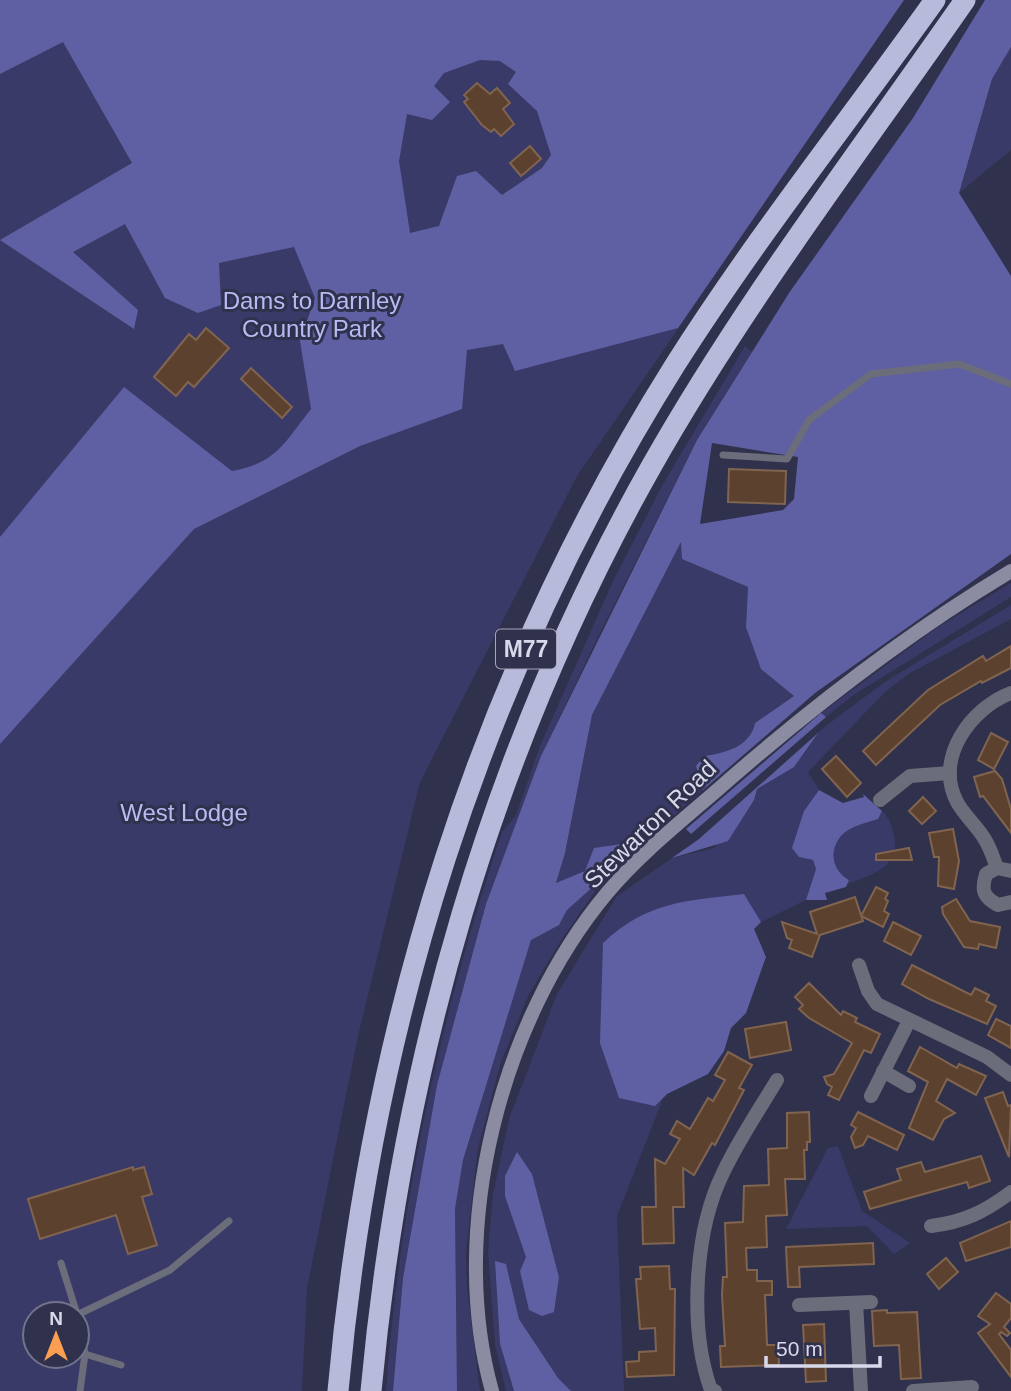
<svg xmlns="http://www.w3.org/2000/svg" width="1011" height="1391" viewBox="0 0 1011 1391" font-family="Helvetica,sans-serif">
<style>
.green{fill:#3a3a68;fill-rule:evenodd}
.forest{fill:#5f60a3;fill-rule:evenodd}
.building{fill:#5c422e;stroke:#806450;stroke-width:2}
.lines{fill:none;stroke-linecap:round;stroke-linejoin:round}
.lane{stroke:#6c6d7b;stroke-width:7}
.street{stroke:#6c6d7b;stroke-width:14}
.secondary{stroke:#8b8ca2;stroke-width:14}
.highway{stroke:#b8badc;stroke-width:21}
.labels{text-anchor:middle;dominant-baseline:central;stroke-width:6;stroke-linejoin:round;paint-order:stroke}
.shield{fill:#30314c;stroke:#a6a7bb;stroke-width:2}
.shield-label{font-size:23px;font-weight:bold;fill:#d8d9eb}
.park-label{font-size:24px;fill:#b7baf3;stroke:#30314c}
.street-label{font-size:24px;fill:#d8d9eb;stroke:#30314c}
</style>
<rect width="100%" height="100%" fill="#30314c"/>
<g class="green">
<path d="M0 0H904L577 476 420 782 358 1036 307 1288 302 1391H0ZM35 1314H77V1356H35Z"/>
<polygon points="1011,47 1011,150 959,193 992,79"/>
<path d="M745 346 752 352 697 440 597 639 541 756 486 904 437 1085 403 1278 393 1391H386C400 1200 441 1013 502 832L516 815 540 746 613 581 663 484Z"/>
<path d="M682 540 683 559 748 587 746 627 794 696 755 723C750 747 725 753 704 756L696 766 703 790 629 855 622 844 586 871 556 884 565 853 592 715Z"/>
<polygon points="1011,583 1011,597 852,696 826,717 821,713 938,627"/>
<path d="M1011 605V619L910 673 885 692 808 772 819 790 804 811 799 857 813 860 816 869 806 900 761 922 743 894 617 1216 624 1391H571L558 1378 519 1319 506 1265 495 1261 500 1344 514 1391H506L495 1345 488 1251 493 1194 509 1119 557 994 617 896 672 858 714 848 754 800 757 788 794 767 817 733 840 715 888 680ZM532 1174 559 1277 554 1312 520 1271 526 1257Z"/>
<path d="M882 811C890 819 892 825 894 836 900 867 873 874 848 884L849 880C833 871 828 852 841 836 850 826 866 823 878 819Z"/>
<polygon points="605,877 560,942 529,994 501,1062 478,1148 466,1251 467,1288 480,1391 457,1391 455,1209 463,1160 531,939 559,925 567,910"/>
<polygon points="838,1146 862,1211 910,1243 894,1254 867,1226 786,1229 828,1148"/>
</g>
<g class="forest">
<path d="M0 0H904L678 328 515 371 503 344 467 350 462 409 360 446 194 529 0 744V537L124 387 232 471C278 462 283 444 311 409L300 341 315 298 294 247 219 263 221 305 198 313 165 298 125 224 73 252 138 310 134 329 0 240 132 163 63 42 0 74ZM480 60 500 61 516 72 508 84 537 111 551 155 542 168 502 195 476 171 457 176 439 226 410 233 399 161 407 114 432 120 450 102 434 86 444 73Z"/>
<path d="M985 0H1011V47L992 79 959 193 1011 276V554L815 693 703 790 696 766 704 756C725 753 750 747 755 723L794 696 761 669 746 627 748 587 682 559 681 542 592 715 565 853 556 883 585 871 594 848 622 844 629 855 567 910 559 925 531 940 463 1160 455 1209 457 1391H393L403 1278 437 1085 486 904 541 756 697 440 789 293 913 118ZM712 443 798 457 794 499 783 510 700 524Z"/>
<polygon points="821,713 826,717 691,834 686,829"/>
<polygon points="818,733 794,767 757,789 754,800 728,841 672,858 699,839"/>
<path d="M819 790 843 803 864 797 863 794 882 811 878 819C866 823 850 826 841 836 828 852 833 871 849 880L846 887 825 893 827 900H806L816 869 813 860 799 857 792 848 804 811Z"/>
<path d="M744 894 761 922 754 929 766 957 746 1013 731 1028 724 1051 708 1074 667 1094 655 1106 619 1098 600 1043 603 943C648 901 685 901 744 894Z"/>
<polygon points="517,1152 532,1174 559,1277 554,1312 542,1316 529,1310 520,1271 526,1257 505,1196 505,1176"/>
<polygon points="495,1261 506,1264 519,1319 558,1378 571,1391 514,1391 500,1344"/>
</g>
<g class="building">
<polygon points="477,83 490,94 497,88 510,103 503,109 514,124 501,136 494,129 491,132 482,125 464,102 468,99 464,95"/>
<polygon points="530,146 541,159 521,176 510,163"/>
<polygon points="206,328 229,348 194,387 188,382 176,396 154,377 189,334 196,340"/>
<polygon points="251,368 292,407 282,418 241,379"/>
<polygon points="729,469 786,471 785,504 728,502"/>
<polygon points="1011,646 1011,668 982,683 981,681 940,705 876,765 863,751 928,690 983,656 986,661"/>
<polygon points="991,733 1008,742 994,769 978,760"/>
<polygon points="836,756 861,783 847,797 822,769"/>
<polygon points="995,771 1002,779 1011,809 1011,833 983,796 980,797 974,777"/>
<polygon points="923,797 936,811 922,824 909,811"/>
<polygon points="953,829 959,861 954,889 938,886 939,857 934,857 929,833"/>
<polygon points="909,848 912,860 876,860 876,854"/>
<polygon points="876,887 888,893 885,899 888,901 884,911 889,914 883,927 861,916"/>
<polygon points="855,897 863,921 820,935 812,957 789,948 792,940 787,938 782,922 817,934 810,912"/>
<polygon points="956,899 970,921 1000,927 996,948 979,944 978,949 964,947 943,914 942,907"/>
<polygon points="893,922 921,936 911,955 884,941"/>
<polygon points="912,965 971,995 975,988 989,995 986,1001 996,1006 987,1024 929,999 902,984"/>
<polygon points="809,983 841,1015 843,1011 857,1018 855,1022 880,1034 871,1053 864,1050 839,1100 828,1095 832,1087 827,1084 824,1077 834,1074 852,1043 809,1018 799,1009 803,1005 795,997"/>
<polygon points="996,1019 1011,1026 1011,1048 988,1035"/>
<polygon points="786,1022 791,1050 750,1058 745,1029"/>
<polygon points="920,1047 957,1068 959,1064 986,1076 976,1095 947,1079 936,1101 955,1113 944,1119 933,1140 909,1128 928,1082 908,1071"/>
<polygon points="728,1052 752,1065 739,1088 744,1090 715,1145 712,1143 694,1175 683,1168 684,1207 673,1207 674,1243 643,1244 642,1207 656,1207 655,1159 665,1164 680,1139 670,1134 677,1121 690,1129 708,1098 713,1101 725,1080 715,1075"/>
<polygon points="1003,1092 1008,1106 1011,1105 1009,1157 985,1098"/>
<polygon points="809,1112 810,1142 807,1142 807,1150 804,1150 805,1179 785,1179 787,1215 766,1216 767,1247 746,1248 747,1270 757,1270 757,1281 772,1281 772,1295 765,1295 767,1345 778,1345 779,1365 721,1367 720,1346 725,1346 722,1295 723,1277 727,1277 725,1223 743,1222 744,1186 769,1185 768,1149 787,1148 787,1113"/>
<polygon points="858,1112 904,1135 897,1150 868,1136 863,1145 855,1148 851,1137 856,1128 851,1125"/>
<polygon points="981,1156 990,1181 969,1188 967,1182 870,1209 864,1192 901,1180 897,1169 921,1162 925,1172"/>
<polygon points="133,1167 133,1170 144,1167 152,1194 142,1197 157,1245 128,1254 116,1215 40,1239 28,1199"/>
<polygon points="1011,1221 1011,1247 966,1261 960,1243"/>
<polygon points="873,1243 874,1264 799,1267 800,1287 788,1287 786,1247"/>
<polygon points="946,1258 958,1272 939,1289 927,1274"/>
<polygon points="669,1266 670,1289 675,1289 674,1375 627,1377 626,1362 639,1361 639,1352 656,1351 655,1328 640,1329 636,1279 641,1279 640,1267"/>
<polygon points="996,1293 1011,1304 1011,1318 1004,1327 1010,1333 1007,1336 1001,1332 999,1334 1011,1350 1011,1377 978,1333 990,1324 978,1316"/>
<polygon points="887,1310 887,1313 917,1312 921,1378 901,1379 899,1345 874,1346 872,1311"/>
<polygon points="824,1324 826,1381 806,1382 803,1325"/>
</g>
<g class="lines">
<g class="lane">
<polyline points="723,455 787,459 809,420 871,374 959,364 1011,384"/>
<polyline points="61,1263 77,1314"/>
<polyline points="77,1315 170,1270 229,1221"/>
<polyline points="77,1316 85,1354 80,1391"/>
<polyline points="85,1354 121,1365"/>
</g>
<g class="street">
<polyline points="880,800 910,776 950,773"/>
<path d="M997 868C993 857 990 847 984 838 976 825 964 815 957 802 934 758 971 708 1011 693"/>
<path d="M1011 871 997 868 986 874C981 890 983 897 998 905L1011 902"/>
<polyline points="859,965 868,991 877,1004 987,1057 1011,1075"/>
<polyline points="883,1071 909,1086"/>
<polyline points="871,1096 909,1021"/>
<path d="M931 1226C964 1222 984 1212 1011 1192"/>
<polyline points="856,1303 861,1391"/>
<polyline points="799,1305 871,1302"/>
<path d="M715 1391 711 1390C689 1329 694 1232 723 1173 738 1141 759 1110 777 1080"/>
<polyline points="913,1391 972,1387"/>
</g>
<path class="secondary" d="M492 1391C447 1230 500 1021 607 893 639 855 678 824 715 792 808 710 904 635 1011 571"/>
<g class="highway">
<path d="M338 1391C371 1026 479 677 675 365 755 239 848 122 935 0"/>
<path d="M371 1391C401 1067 490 752 651 467 743 304 858 154 965 0"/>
</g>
</g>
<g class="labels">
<rect class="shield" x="496" y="629.5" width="60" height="39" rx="5"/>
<g class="shield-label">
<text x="526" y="649">M77</text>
</g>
<g class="park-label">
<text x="312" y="300">Dams to Darnley<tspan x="312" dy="28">Country Park</tspan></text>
<text x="184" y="812">West Lodge</text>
</g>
<g class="street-label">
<text transform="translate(650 824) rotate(-44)">Stewarton Road</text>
</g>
</g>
<g transform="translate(56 1335)"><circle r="33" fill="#30314c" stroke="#73748c" stroke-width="2"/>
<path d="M0-5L12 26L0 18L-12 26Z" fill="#fb9e51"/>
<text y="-10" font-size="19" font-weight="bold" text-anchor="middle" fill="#d8d9eb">N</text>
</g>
<path d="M766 1356v10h114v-10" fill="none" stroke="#d8d9eb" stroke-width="3.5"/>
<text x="776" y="1356" font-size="21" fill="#d8d9eb" stroke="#30314c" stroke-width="5" paint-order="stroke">50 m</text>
</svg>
